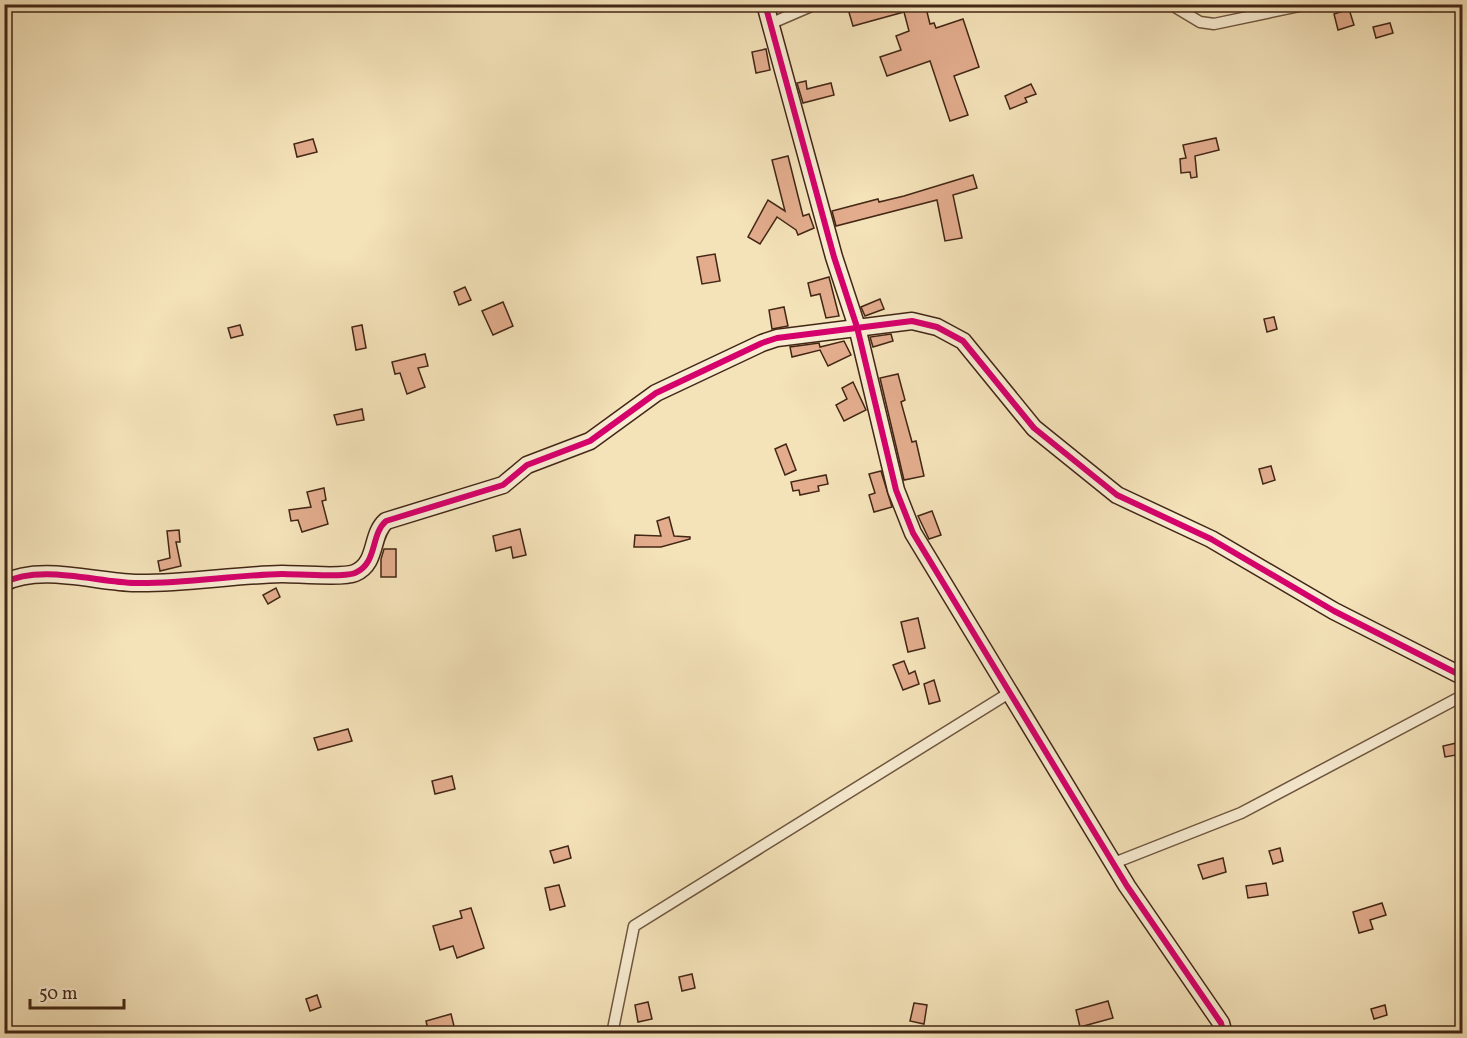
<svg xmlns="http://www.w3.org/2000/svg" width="1467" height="1038" viewBox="0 0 1467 1038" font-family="Vollkorn,serif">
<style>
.building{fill:#e2ac8d;stroke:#432715;stroke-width:1.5}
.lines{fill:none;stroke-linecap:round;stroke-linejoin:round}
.street-casing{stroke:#6f563e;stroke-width:13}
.secondary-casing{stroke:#432715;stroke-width:19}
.street{stroke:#f8ecd2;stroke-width:10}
.secondary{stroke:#f8ecd2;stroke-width:16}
.cycleway-casing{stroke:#f8ecd2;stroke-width:10}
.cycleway{stroke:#d6006c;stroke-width:6}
</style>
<rect width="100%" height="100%" fill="#f4e2b9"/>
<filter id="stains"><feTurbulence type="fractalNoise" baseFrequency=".00333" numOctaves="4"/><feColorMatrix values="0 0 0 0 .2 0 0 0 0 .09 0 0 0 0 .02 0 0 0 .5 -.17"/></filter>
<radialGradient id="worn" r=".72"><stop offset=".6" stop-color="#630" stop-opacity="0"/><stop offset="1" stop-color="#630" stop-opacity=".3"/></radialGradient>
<g class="building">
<polygon points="865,4 925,4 930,24 934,23 936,28 963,19 979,67 954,76 968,115 950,121 930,61 887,76 880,57 901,50 896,36 909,31 904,12 853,26 848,9"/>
<polygon points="1349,9 1354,25 1338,30 1334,14"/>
<polygon points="1390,23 1393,33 1376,38 1373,27"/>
<polygon points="766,49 770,70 756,73 752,52"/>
<polygon points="806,81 807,89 831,83 834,95 803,103 797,83"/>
<polygon points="1031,84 1036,94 1025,98 1027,102 1010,109 1005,96"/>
<polygon points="1216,138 1219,150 1195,156 1197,177 1191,178 1190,172 1181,173 1180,159 1186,158 1183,145"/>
<polygon points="313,139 317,152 297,157 294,144"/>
<polygon points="788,156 803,216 809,214 814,228 798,235 796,230 777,217 760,244 748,237 768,200 785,211 772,160"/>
<polygon points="973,175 977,188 953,195 962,238 945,241 937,200 836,226 832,211 878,199 879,202 904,196"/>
<polygon points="715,254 720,281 702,284 697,257"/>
<polygon points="829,277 839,316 826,318 820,294 811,296 808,283"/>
<polygon points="465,287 471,300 459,305 454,292"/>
<polygon points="880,299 884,309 865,316 861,307"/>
<polygon points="503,302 513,326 493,335 482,311"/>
<polygon points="784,307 788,326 772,329 769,310"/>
<polygon points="1274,317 1277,329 1267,332 1264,319"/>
<polygon points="240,325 243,335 231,338 228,328"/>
<polygon points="362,325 366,348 356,350 352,327"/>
<polygon points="891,334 893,341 873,347 870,337"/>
<polygon points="844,341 851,355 828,366 820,350 792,357 790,347 819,343 820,347"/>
<polygon points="425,354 428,366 418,368 425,387 407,394 400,373 395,374 392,362"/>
<polygon points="898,374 905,400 901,402 912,442 916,441 924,476 904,480 880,378"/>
<polygon points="853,382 866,410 844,421 836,405 847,399 842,388"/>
<polygon points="362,409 364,420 337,425 334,415"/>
<polygon points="786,444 796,470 785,475 775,449"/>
<polygon points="1271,466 1275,480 1263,484 1259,469"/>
<polygon points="881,471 892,507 874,512 869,495 875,493 869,474"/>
<polygon points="826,475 828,484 818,486 819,491 800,495 799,490 793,491 791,482"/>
<polygon points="324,488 326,500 322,501 328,524 302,532 298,520 291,521 289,510 311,507 307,492"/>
<polygon points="932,511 941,535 929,539 918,516"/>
<polygon points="669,517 674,536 690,537 690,539 661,547 634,547 635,535 661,536 657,521"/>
<polygon points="520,529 526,555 513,558 511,547 496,551 493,536"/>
<polygon points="179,530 180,542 176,542 181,566 160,571 158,561 170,558 167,531"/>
<polygon points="384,549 396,549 396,577 381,577 381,559"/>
<polygon points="276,588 280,597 268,604 263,595"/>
<polygon points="918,618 925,648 908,652 901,622"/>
<polygon points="904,661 909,674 915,671 919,684 903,690 893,665"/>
<polygon points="934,680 940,701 929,704 924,684"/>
<polygon points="348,729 352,741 318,750 314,738"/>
<polygon points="1461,742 1462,754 1445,757 1443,746"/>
<polygon points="452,776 455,789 435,794 432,781"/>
<polygon points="568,846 571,858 554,863 550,851"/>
<polygon points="1280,848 1283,861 1273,864 1269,851"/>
<polygon points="1223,858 1226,872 1203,879 1198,865"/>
<polygon points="1266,883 1268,895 1248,898 1246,886"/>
<polygon points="559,885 565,906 550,910 545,888"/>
<polygon points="1382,903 1386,915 1370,920 1373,929 1359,933 1353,912"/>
<polygon points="471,908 484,948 457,958 453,946 440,950 433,926 462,918 460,911"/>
<polygon points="692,974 695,988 682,991 679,977"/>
<polygon points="317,995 321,1007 310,1011 306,999"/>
<polygon points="1108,1001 1113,1018 1080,1027 1076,1010"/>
<polygon points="648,1002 652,1019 638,1022 635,1005"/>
<polygon points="914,1003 927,1005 924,1024 910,1021"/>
<polygon points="1385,1005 1387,1015 1374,1019 1371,1009"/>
<polygon points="451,1014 456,1034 429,1034 426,1021"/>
</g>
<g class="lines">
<g class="street-casing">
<g id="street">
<polyline points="1170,4 1200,22 1214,24 1309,4"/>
<polyline points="772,23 816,4"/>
<polyline points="1114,863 1241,813 1462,696"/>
<polyline points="612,1034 634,926 1009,693"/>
</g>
</g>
<g class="secondary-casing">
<g id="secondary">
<polyline points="765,4 834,257 857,327 896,490 913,533 1127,886 1221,1023 1224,1034"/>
<path d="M4 583C39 564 96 582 135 583 184 584 233 575 282 574 298 574 343 578 355 573 378 563 370 535 386 521L503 485 527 465 590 441 656 393 762 343 777 338 912 321 937 327 963 341 1034 428 1117 495 1211 539 1334 611 1462 676"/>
</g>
</g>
<use href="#street" class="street"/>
<use href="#secondary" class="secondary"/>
<g class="cycleway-casing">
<g id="cycleway">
<polyline points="765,4 834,257 857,327 896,490 913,533 1127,886 1221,1023 1224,1034"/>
<path d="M4 583C39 564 96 582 135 583 184 584 233 575 282 574 298 574 343 578 355 573 378 563 370 535 386 521L503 485 527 465 590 441 656 393 762 343 777 338 912 321 937 327 963 341 1034 428 1117 495 1211 539 1334 611 1462 676"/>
</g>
</g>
<use href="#cycleway" class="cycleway"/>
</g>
<rect width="1467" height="1038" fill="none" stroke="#f4e2b9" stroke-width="24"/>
<rect x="6" y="6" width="1455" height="1026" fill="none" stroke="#432715" stroke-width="3"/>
<rect x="12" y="12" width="1443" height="1014" fill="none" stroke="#432715" stroke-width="1.5"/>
<path d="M30 999v9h94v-9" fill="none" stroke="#432715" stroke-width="3"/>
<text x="39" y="999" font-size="18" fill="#432715" stroke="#f8ecd2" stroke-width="4.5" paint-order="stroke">50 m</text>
<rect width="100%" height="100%" filter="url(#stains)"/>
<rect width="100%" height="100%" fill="url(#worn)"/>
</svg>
